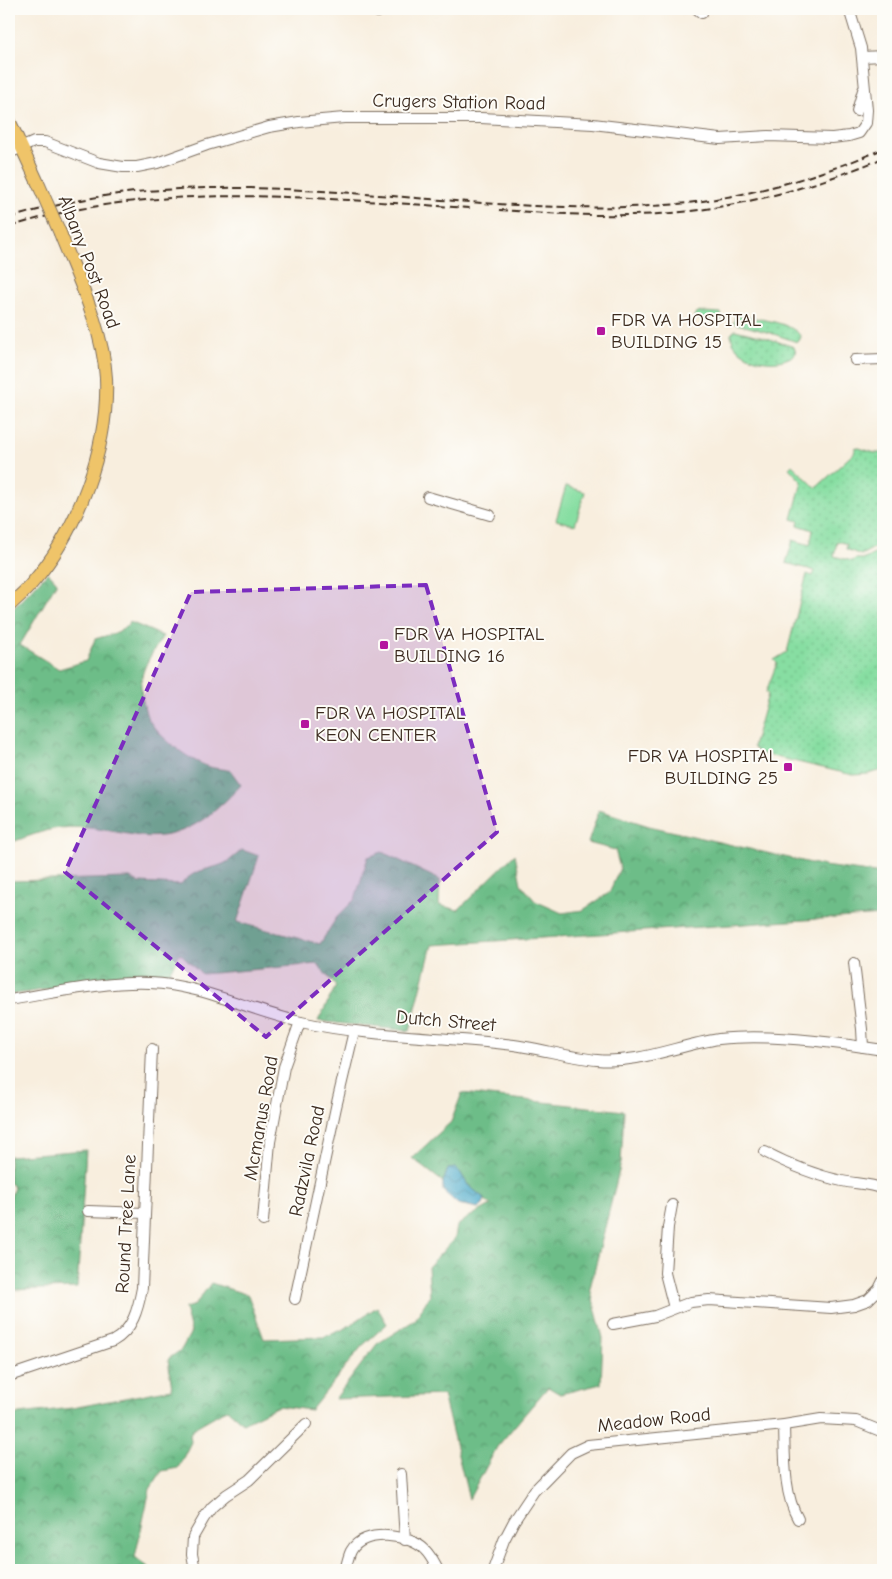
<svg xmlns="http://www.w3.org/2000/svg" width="892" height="1579" viewBox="0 0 892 1579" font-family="'Comic Neue',sans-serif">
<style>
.green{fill:url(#green-dots);stroke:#618460}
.forest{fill:url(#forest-crowns);stroke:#547453}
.pitch{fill:#87dea2;stroke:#618460}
.water{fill:url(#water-waves);stroke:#446a74}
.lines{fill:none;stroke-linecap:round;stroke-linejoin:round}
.minor-casing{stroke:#7d6f61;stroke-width:12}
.major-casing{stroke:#7d6f61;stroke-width:14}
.minor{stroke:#fff;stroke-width:10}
.major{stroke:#efc469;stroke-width:12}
.rail{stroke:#3b2a1e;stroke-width:2;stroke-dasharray:8 4;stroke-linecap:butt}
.major-bridge-casing{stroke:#7d6f61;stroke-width:14;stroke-linecap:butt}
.major-bridge{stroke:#efc469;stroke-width:12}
.marked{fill:#7b2cbf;fill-opacity:0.2;stroke:#7b2cbf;stroke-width:4;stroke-dasharray:10 6;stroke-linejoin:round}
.poi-dot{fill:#b5179e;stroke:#fdfcf7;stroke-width:2}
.labels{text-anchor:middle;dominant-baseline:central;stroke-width:4;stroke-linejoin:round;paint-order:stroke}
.street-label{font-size:19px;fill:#3b2a1e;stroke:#fdfcf7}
.poi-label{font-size:19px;fill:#3b2a1e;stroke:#fdfcf7;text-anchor:start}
</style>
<defs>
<pattern id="green-dots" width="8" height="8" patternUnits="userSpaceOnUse" patternTransform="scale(1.25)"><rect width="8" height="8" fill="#87dea2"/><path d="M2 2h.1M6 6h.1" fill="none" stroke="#75bf8b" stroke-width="1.8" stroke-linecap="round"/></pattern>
<pattern id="forest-crowns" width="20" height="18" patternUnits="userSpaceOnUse" patternTransform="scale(1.25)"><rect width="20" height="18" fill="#6dbd88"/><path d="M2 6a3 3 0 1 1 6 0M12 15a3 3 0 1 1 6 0" fill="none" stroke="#5b9a6f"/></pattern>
<pattern id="water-waves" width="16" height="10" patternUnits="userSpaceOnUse" patternTransform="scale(1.25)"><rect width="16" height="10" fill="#4dabcb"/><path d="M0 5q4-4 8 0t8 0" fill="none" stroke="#418ba4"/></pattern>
</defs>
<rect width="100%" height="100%" fill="#fdfcf7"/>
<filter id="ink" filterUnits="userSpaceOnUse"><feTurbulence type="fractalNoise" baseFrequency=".02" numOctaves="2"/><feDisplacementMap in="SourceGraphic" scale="10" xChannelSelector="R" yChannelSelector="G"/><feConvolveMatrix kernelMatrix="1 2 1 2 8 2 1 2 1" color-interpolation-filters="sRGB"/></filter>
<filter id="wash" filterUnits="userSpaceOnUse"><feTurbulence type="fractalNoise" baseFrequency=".0096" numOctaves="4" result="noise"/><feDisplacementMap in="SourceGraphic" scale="20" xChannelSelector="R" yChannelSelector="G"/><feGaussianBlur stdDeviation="1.12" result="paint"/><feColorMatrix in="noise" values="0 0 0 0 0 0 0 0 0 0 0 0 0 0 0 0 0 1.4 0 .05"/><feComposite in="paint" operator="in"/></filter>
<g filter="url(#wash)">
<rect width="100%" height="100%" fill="#f8eede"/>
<g class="green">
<polygon points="702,312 721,313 722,320 719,321 695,318 694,316 696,313"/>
<path d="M739 316C755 318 793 322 801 337L799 341 797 342 774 334 734 323 735 317Z"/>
<path d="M735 330 764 337 794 347 796 353C780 370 732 360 731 334Z"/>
<polygon points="856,447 875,453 883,453 883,543 861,555 846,549 847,544 837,541 834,556 852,561 855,559 865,559 883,549 883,770 868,774 853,775 763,754 758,752 753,747 768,694 766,692 777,663 774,660 787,652 807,574 813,576 815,571 786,563 793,540 810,545 813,530 798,525 799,521 792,519 802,482 789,468 792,465 816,488 854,453"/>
</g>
<g class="forest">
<path d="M48 572 57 582 20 645 59 669 86 661 95 639C107 635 123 633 130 622L163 636C155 649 143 665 141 681 140 691 144 709 148 718 157 736 189 760 207 766 214 769 223 769 230 770L241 785C213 815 184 841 140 836 114 832 87 825 60 828 43 830 25 838 9 843V613Z"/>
<path d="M599 810 649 826 824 866 883 874V915C733 924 583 936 432 945L410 1031 318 1021 336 986 317 964 202 974 180 953 165 980 124 978 9 995V881L130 878 139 883 181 885C193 869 206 871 223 864 230 861 236 855 242 850L259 856 237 922 320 944 337 917 355 899 368 857 382 852 440 880 439 905 458 910 515 854 521 884 535 901 562 913 583 910 609 893 620 868 615 850 588 843Z"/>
<polygon points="462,1093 624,1111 621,1163 590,1288 603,1338 601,1384 560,1394 548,1387 497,1447 469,1499 443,1395 335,1399 377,1344 415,1320 430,1295 428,1267 455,1238 457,1226 469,1217 491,1205 468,1185 460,1172 448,1169 443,1182 412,1158 451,1122"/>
<polygon points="86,1150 77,1288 9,1290 9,1202 14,1187 9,1183 9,1156"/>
<polygon points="211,1283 248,1295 264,1339 324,1337 344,1329 377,1307 387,1324 362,1346 311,1410 278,1406 243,1423 227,1409 194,1428 190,1434 191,1442 178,1468 162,1471 150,1489 135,1557 152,1570 42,1570 10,1565 9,1568 9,1413 11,1415 72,1408 172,1389 168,1359 181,1350 191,1332 185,1308 195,1305"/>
</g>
<polygon class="pitch" points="566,486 585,492 575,525 556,520"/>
<polygon class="water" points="455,1168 460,1172 468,1185 485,1199 483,1204 478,1208 458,1204 443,1191 443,1182 448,1169"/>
</g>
<g filter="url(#ink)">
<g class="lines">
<g class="minor-casing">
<g id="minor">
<polyline points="376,9 378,12"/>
<polyline points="697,9 702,13"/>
<polyline points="862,57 883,56"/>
<polyline points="857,111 863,90"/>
<polyline points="9,153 34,142 45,142 99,163 123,167 137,167 157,163 207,145 269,127 299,122 344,118 481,118 593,124 720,139 768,136 832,138 849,136 859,133 866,123 867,110 861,48 849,9"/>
<polyline points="855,360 883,359"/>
<polyline points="428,497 490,515"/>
<polyline points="854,963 862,1029 863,1047"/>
<path d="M9 1000C53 993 106 981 150 983 203 985 250 1011 301 1022 368 1037 437 1036 505 1044 536 1047 566 1057 597 1060 639 1064 678 1045 719 1039 768 1033 834 1042 883 1050"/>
<path d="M765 1152C790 1165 814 1175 842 1181 856 1184 869 1183 883 1189"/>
<polyline points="672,1205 668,1227 665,1273 674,1308"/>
<polyline points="88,1211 145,1213"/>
<polyline points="263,1221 270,1142 284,1067 300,1022"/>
<polyline points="295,1299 336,1107 354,1031"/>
<polyline points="613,1324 655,1316 691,1302 709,1300 831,1308 854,1305 868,1300 879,1289 883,1281"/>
<path d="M9 1376 113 1341C133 1330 138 1309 142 1288L152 1049"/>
<path d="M784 1425C785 1454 783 1493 798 1519"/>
<polyline points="401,1474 405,1540"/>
<polyline points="195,1570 192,1554 193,1537 204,1518 212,1507 226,1495 249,1480 306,1424"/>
<path d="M345 1570C347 1564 348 1557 351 1551 363 1528 410 1534 425 1550 431 1556 434 1563 438 1570"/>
<polyline points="493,1570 504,1540 514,1521 534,1491 571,1453 588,1445 784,1425 821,1419 856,1421 883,1432"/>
</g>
</g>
<g class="major-casing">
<g id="major">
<polyline points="9,120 38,183"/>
<path d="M9 606C17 598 26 591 33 582 78 530 109 447 106 378 103 328 78 279 60 233"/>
</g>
</g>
<use href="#minor" class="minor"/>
<use href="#major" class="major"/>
<g class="rail">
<path d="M499 210C543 213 588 216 632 215 717 214 805 191 883 158"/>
<path d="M9 218C54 205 101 194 148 191 316 177 483 215 651 206 731 202 810 180 883 149"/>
<path d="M9 227C158 179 318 199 471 208"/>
</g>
<g class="major-bridge-casing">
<polyline id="major-bridge" points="38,183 60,233"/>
</g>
<use href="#major-bridge" class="major-bridge"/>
</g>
</g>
<path class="marked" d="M426 585 497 832 266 1037 65 872 191 592Z"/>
<g class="poi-dot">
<rect x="596" y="326" width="10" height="10" rx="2.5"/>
<rect x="379" y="640" width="10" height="10" rx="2.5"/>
<rect x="300" y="719" width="10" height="10" rx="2.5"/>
<rect x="783" y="762" width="10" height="10" rx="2.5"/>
</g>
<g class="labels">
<g class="street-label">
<text transform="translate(459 102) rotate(1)">Crugers Station Road</text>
<text transform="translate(89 262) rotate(69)">Albany Post Road</text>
<text transform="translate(446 1021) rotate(5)">Dutch Street</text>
<text transform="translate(261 1118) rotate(-80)">Mcmanus Road</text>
<text transform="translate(307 1161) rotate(-78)">Radzvila Road</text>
<text transform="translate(126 1224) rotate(-87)">Round Tree Lane</text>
<text transform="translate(654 1420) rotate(-6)">Meadow Road</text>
</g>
<g class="poi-label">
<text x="611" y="320">FDR VA HOSPITAL<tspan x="611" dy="22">BUILDING 15</tspan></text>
<text x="394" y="634">FDR VA HOSPITAL<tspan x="394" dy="22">BUILDING 16</tspan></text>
<text x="315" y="713">FDR VA HOSPITAL<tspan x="315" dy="22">KEON CENTER</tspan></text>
<text x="778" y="756" text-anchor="end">FDR VA HOSPITAL<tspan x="778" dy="22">BUILDING 25</tspan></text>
</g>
</g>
<rect width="892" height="1579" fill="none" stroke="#fdfcf7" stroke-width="30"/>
</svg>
